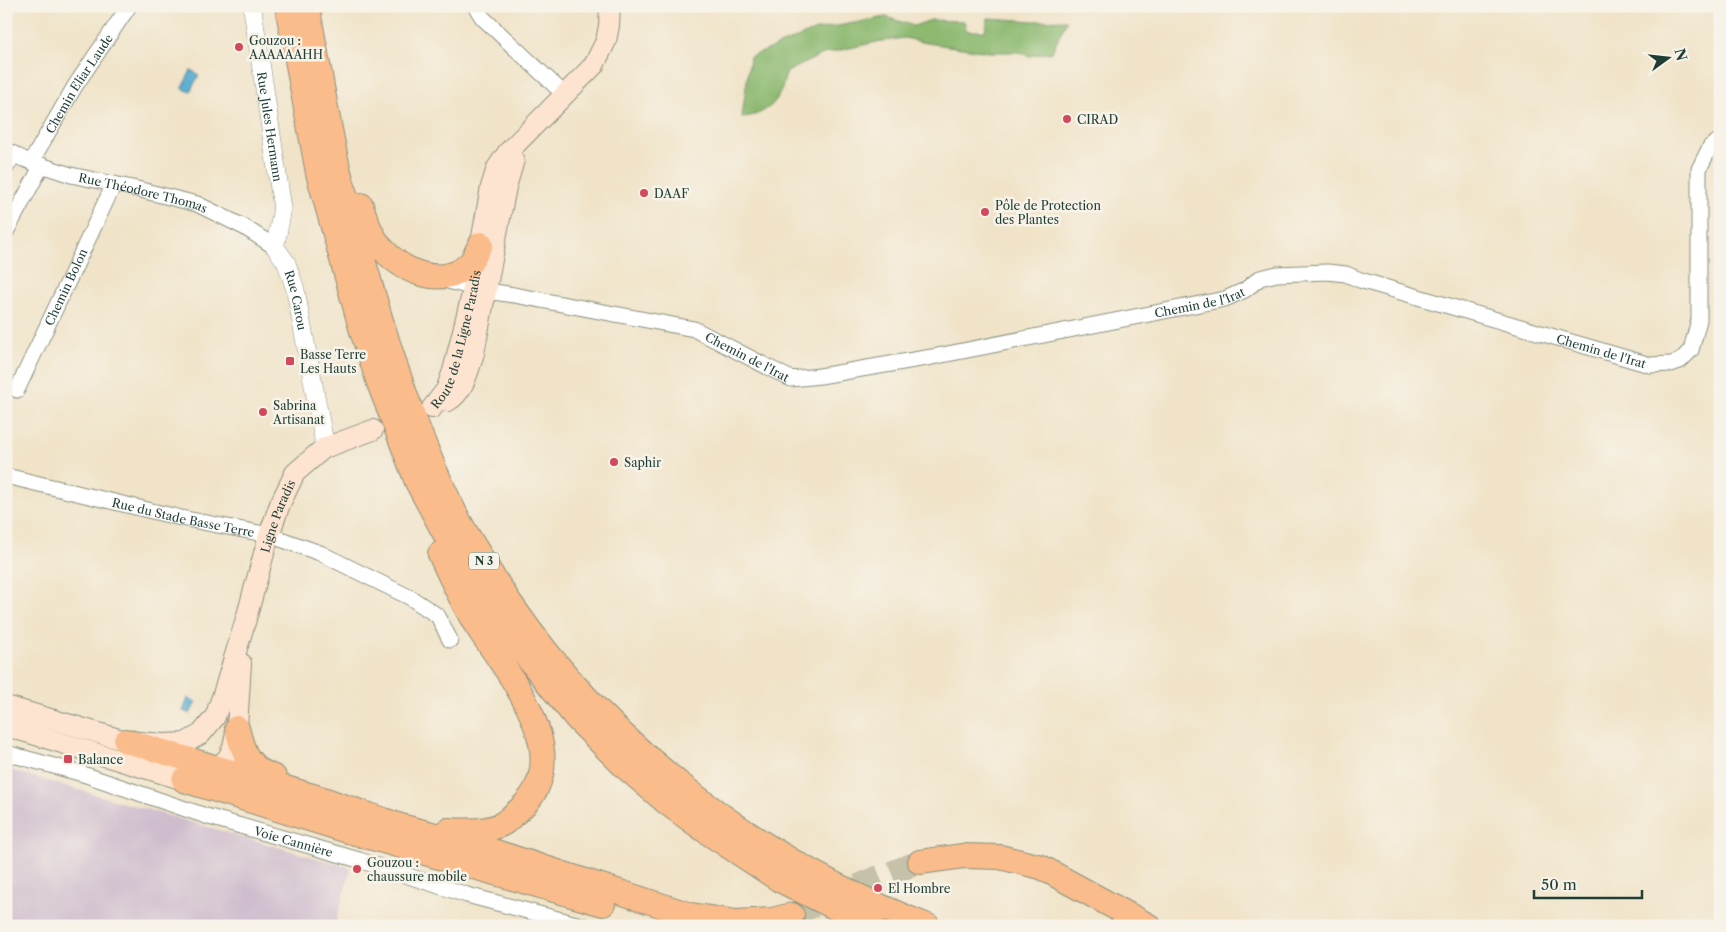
<svg xmlns="http://www.w3.org/2000/svg" width="1726" height="932" viewBox="0 0 1726 932" font-family="'Libre Caslon Text',serif">
<style>
.industrial{fill:#cfbdce}
.forest{fill:#8db971;stroke:#567b52}
.water{fill:#53aad0;stroke:#397482}
.lines{fill:none;stroke-linecap:round;stroke-linejoin:round}
.trunk-tunnel{stroke:#c6c2aa;stroke-width:24;stroke-dasharray:24 12;stroke-linecap:butt}
.minor-casing{stroke:#88907e;stroke-width:17}
.tertiary-casing{stroke:#88907e;stroke-width:19}
.secondary-casing{stroke:#88907e;stroke-width:22}
.trunk-casing{stroke:#88907e;stroke-width:26}
.minor{stroke:#fff;stroke-width:15}
.tertiary{stroke:#fff;stroke-width:18}
.secondary{stroke:#fde4d1;stroke-width:20}
.trunk{stroke:#fabc8b;stroke-width:24}
.poi-dot{fill:#d1495b;stroke:#f7f3e8;stroke-width:2}
.labels{text-anchor:middle;dominant-baseline:central;stroke-width:5;stroke-linejoin:round;paint-order:stroke}
.shield{fill:#f7f3e8;stroke:#60746a;stroke-width:1}
.shield-label{font-size:11px;font-weight:bold;fill:#1f3d34}
.poi-label{font-size:12px;fill:#1f3d34;stroke:#f7f3e8;text-anchor:start}
.street-label{font-size:12px;fill:#1f3d34;stroke:#f7f3e8}
</style>
<rect width="100%" height="100%" fill="#f7f3e8"/>
<filter id="ink" filterUnits="userSpaceOnUse"><feTurbulence type="fractalNoise" baseFrequency=".02" numOctaves="2"/><feDisplacementMap in="SourceGraphic" scale="10" xChannelSelector="R" yChannelSelector="G"/><feConvolveMatrix kernelMatrix="1 2 1 2 8 2 1 2 1" color-interpolation-filters="sRGB"/></filter>
<filter id="wash" filterUnits="userSpaceOnUse"><feTurbulence type="fractalNoise" baseFrequency=".0096" numOctaves="4" result="noise"/><feDisplacementMap in="SourceGraphic" scale="20" xChannelSelector="R" yChannelSelector="G"/><feGaussianBlur stdDeviation="1.12" result="paint"/><feColorMatrix in="noise" values="0 0 0 0 0 0 0 0 0 0 0 0 0 0 0 0 0 1.4 0 .05"/><feComposite in="paint" operator="in"/></filter>
<g filter="url(#wash)">
<rect width="100%" height="100%" fill="#f0e3c8"/>
<polygon class="industrial" points="6,769 351,868 335,926 6,926"/>
<path class="forest" d="M886 17 914 26 931 20 964 21 967 31H985L988 18 1034 21 1067 20 1052 52 1030 56 1017 52H989L927 43 905 38 881 41 823 54 787 72C784 79 783 88 779 95 773 108 756 117 742 117L750 57 816 30Z"/>
<g class="water">
<polygon points="191,70 199,75 190,92 182,88"/>
<polygon points="188,698 196,702 190,714 183,711"/>
</g>
</g>
<g filter="url(#ink)">
<g class="lines">
<polyline class="trunk-tunnel" points="792,915 877,878 920,862"/>
<g class="minor-casing">
<g id="minor">
<polyline points="475,6 483,18 565,95"/>
<path id="s1" d="M6 150 23 159 71 175 137 189 197 204 244 227 275 247"/>
<path id="s2" d="M31 162 75 86 129 6"/>
<polyline points="6,168 14,154"/>
<polyline points="6,232 42,165"/>
<path id="s3" d="M440 279 487 291 514 295 694 329 791 379 820 376 932 357 1225 299 1245 290 1260 278 1277 274 1327 272 1346 274 1360 280 1650 365 1671 364 1680 361 1691 350 1699 320V169L1710 147 1720 140"/>
<path id="s4" d="M17 390 114 184"/>
<path id="s5" d="M6 476 181 518 269 535 320 553 411 598 438 616 450 640"/>
<path id="s6" d="M6 753 83 774 206 816 359 860 467 895 584 926"/>
</g>
</g>
<g class="tertiary-casing">
<g id="tertiary">
<path id="s7" d="M252 6 282 205C282 220 277 232 275 247L286 262 295 288 323 435 324 448"/>
</g>
</g>
<g class="secondary-casing">
<g id="secondary">
<path d="M448 401C464 392 469 369 474 353L506 187 514 160"/>
<path id="s8" d="M432 408 446 390 453 371 471 298 491 187 497 168 508 152 594 65 606 41 609 26 610 6"/>
<path id="s9" d="M6 706 126 741 164 744 185 743 201 734 215 717 224 691 246 619 269 535 280 504 295 473 324 448 373 430"/>
<polyline points="6,726 184,780 217,768 228,758 233,747 237,728 241,663"/>
</g>
</g>
<g class="trunk-casing">
<g id="trunk">
<polyline points="287,6 318,173 361,328 379,383 417,482 465,571 501,625 577,719 625,767 667,803 707,832 778,879 872,926"/>
<path d="M307 6C318 60 326 115 338 168 345 195 353 221 360 248 385 338 413 429 455 513 464 531 475 547 485 564 586 731 747 856 928 926"/>
<path d="M361 205C365 218 371 236 381 247 401 271 442 290 469 264 474 259 477 250 481 244"/>
<path d="M440 554C451 578 462 602 476 625 507 673 580 757 519 810 514 814 509 819 504 823 489 832 466 831 448 830"/>
<path d="M237 728C243 753 248 768 274 777"/>
<polyline points="126,741 323,799 401,826 471,844 691,915 736,922 772,920 792,915"/>
<polyline points="184,780 348,831 603,904"/>
<polyline points="920,862 963,856 1000,857 1041,867 1149,926"/>
</g>
</g>
<use href="#minor" class="minor"/>
<use href="#tertiary" class="tertiary"/>
<use href="#secondary" class="secondary"/>
<use href="#trunk" class="trunk"/>
</g>
</g>
<g class="poi-dot">
<circle cx="239" cy="47" r="5"/>
<circle cx="1067" cy="119" r="5"/>
<circle cx="644" cy="193" r="5"/>
<circle cx="985" cy="212" r="5"/>
<rect x="285" y="356" width="10" height="10" rx="2.5"/>
<circle cx="263" cy="412" r="5"/>
<circle cx="614" cy="462" r="5"/>
<rect x="63" y="754" width="10" height="10" rx="2.5"/>
<circle cx="357" cy="869" r="5"/>
<circle cx="878" cy="888" r="5"/>
</g>
<g class="labels">
<rect class="shield" x="469" y="552.5" width="30" height="17" rx="4"/>
<g class="shield-label">
<text x="484" y="561">N 3</text>
</g>
<g class="poi-label">
<text x="249" y="40">Gouzou :<tspan x="249" dy="14">AAAAAAHH</tspan></text>
<text x="1077" y="119">CIRAD</text>
<text x="654" y="193">DAAF</text>
<text x="995" y="205">Pôle de Protection<tspan x="995" dy="14">des Plantes</tspan></text>
<text x="300" y="354">Basse Terre<tspan x="300" dy="14">Les Hauts</tspan></text>
<text x="273" y="405">Sabrina<tspan x="273" dy="14">Artisanat</tspan></text>
<text x="624" y="462">Saphir</text>
<text x="78" y="759">Balance</text>
<text x="367" y="862">Gouzou :<tspan x="367" dy="14">chaussure mobile</tspan></text>
<text x="888" y="888">El Hombre</text>
</g>
<g class="street-label">
<text stroke="none"><textPath href="#s2" startOffset="92">Chemin Eliar Laude</textPath></text>
<text stroke="none"><textPath href="#s7" startOffset="122">Rue Jules Hermann</textPath></text>
<text stroke="none"><textPath href="#s1" startOffset="144">Rue Théodore Thomas</textPath></text>
<text stroke="none"><textPath href="#s4" startOffset="114">Chemin Bolon</textPath></text>
<text stroke="none"><textPath href="#s3" startOffset="784">Chemin de l'Irat</textPath></text>
<text stroke="none"><textPath href="#s7" startOffset="302">Rue Carou</textPath></text>
<text stroke="none"><textPath href="#s8" startOffset="74">Route de la Ligne Paradis</textPath></text>
<text stroke="none"><textPath href="#s3" startOffset="1204">Chemin de l'Irat</textPath></text>
<text stroke="none"><textPath href="#s3" startOffset="319">Chemin de l'Irat</textPath></text>
<text stroke="none"><textPath href="#s5" startOffset="182">Rue du Stade Basse Terre</textPath></text>
<text stroke="none"><textPath href="#s9" startOffset="435">Ligne Paradis</textPath></text>
<text stroke="none"><textPath href="#s6" startOffset="301">Voie Cannière</textPath></text>
</g>
</g>
<rect width="1726" height="932" fill="none" stroke="#f7f3e8" stroke-width="25"/>
<g transform="translate(1668 58) rotate(75)" stroke="#f7f3e8" stroke-width="4" paint-order="stroke">
<path d="M0-4L9 19L0 12L-9 19Z" fill="#1f3d34"/>
<text y="-8" font-size="14" font-weight="bold" text-anchor="middle" fill="#1f3d34">N</text>
</g>
<path d="M1534 890v8h108v-8" fill="none" stroke="#1f3d34" stroke-width="2.5"/>
<text x="1541" y="890" font-size="15" fill="#1f3d34" stroke="#f7f3e8" stroke-width="4" paint-order="stroke">50 m</text>
</svg>
